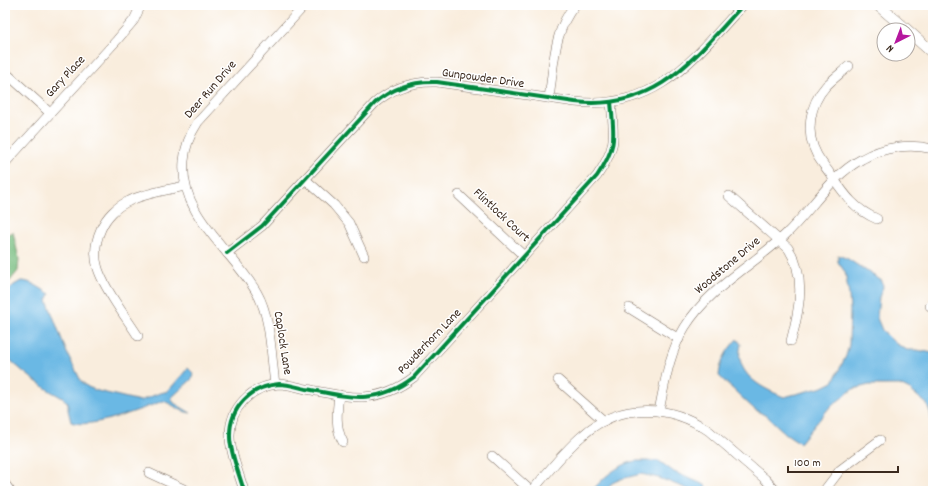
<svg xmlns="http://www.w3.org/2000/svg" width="938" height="496" viewBox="0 0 938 496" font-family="Dekko,sans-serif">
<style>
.forest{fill:#78bd80;stroke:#5a744f}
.water{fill:#6ab8e4;stroke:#527181}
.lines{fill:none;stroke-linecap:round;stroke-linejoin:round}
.minor-casing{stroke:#7e6e61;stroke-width:10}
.tertiary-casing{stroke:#7e6e61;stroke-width:12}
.minor{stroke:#fff;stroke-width:9}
.tertiary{stroke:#fff;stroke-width:11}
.cycleway-casing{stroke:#fff;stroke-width:6}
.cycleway{stroke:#00873e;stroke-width:4}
.labels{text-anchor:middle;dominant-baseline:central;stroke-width:3;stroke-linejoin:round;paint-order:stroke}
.street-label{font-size:13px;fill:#3b2a1e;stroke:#fff}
</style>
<rect width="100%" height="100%" fill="#fff"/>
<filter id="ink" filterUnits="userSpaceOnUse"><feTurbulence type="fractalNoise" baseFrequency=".025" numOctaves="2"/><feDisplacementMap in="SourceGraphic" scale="8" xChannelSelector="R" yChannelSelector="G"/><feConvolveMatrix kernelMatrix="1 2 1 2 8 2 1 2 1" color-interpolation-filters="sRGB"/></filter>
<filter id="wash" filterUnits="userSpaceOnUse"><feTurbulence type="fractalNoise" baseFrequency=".012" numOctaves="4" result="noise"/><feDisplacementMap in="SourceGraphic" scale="16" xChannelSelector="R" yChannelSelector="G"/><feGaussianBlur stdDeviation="0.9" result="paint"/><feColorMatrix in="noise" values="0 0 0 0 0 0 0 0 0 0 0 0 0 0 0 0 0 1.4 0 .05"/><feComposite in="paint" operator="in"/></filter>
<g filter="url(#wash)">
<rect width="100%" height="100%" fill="#f9eddd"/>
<polygon class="forest" points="13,232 19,259 18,271 5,287 5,235"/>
<g class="water">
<path d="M838 255 848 259 882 281 883 287 879 297 877 318 882 330 895 343 907 350H917L933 353V428L930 412 927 404 910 390 900 385H869L853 389 829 408 800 443 785 433 768 417 754 409 719 376C720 361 727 350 737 339L741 344C740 349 739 354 740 359 744 380 767 390 784 397L823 387 833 382 846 356 849 345 850 310 849 295 845 272 838 262Z"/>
<path d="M21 281C32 281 41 289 50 294L47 300 67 353 81 381 88 387 98 391 140 401 157 394 168 391 188 368 193 373 192 379 171 398 174 403 191 413C180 412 173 404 163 401 144 408 90 430 71 422L68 410V403C62 396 54 394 47 389 32 379 18 368 5 355V293L14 285Z"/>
<path d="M635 461H659L674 472 705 485 709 491H693L659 478 641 474 621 479 612 483 606 491H592C603 477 618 465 635 461Z"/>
</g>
</g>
<g filter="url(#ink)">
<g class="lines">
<g class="minor-casing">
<g id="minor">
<path d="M849 66C841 73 833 79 826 86 809 105 805 133 817 155 821 162 827 169 831 175 845 195 854 209 877 219"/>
<polyline points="5,72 50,113"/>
<path d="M549 98C554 66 553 31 575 5"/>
<polyline points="5,163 117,40 134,20 141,5"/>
<polyline points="305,179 334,205 349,223 364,256"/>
<polyline points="459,195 524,256"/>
<path d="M729 196 788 248C807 276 799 311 791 341"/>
<path d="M227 253 262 226 375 103C393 87 413 81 437 82L575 102C657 111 693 59 743 5"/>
<polyline points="930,306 933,302"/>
<polyline points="629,308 679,339"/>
<path d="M138 336C131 325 123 314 116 303 100 278 88 258 101 229 106 217 117 206 129 201 146 193 167 190 185 186"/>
<polyline points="558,380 604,421"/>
<path d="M275 384C271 356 271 317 257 293 232 249 179 216 184 161 185 146 190 134 198 122L305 5"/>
<path d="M339 395C337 411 335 428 343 442"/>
<path d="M659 411C665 382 669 353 685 327 709 288 752 266 785 235 811 211 830 176 862 159 883 147 910 143 933 149"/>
<polyline points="492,456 531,491"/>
<polyline points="149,473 188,491"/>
<polyline points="5,484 10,491"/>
<path d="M244 491C240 476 230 453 230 437 229 408 251 386 279 384 288 384 297 387 306 389 348 397 376 406 414 377L597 176C618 145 614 137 611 102"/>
<path d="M532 491C548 472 564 451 583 435 620 402 670 404 709 431L765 479 776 491"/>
<polyline points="824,491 840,470 880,440"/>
</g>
</g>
<g class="tertiary-casing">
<g id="tertiary">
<polyline points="878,5 907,30"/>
<polyline points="908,31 933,53"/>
</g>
</g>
<use href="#minor" class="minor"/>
<use href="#tertiary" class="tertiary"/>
<g class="cycleway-casing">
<g id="cycleway">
<path d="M227 253 262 226 375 103C393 87 413 81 437 82L575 102C657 111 693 59 743 5"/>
<path d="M244 491C240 476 230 453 230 437 229 408 251 386 279 384 288 384 297 387 306 389 348 397 376 406 414 377L597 176C618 145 614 137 611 102"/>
</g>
</g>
<use href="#cycleway" class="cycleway"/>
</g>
</g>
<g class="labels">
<g class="street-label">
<text transform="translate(66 77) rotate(-47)">Gary Place</text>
<text transform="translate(483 79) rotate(8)">Gunpowder Drive</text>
<text transform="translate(211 90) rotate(-49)">Deer Run Drive</text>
<text transform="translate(501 216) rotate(43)">Flintlock Court</text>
<text transform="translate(728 266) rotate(-40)">Woodstone Drive</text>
<text transform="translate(430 342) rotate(-46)">Powderhorn Lane</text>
<text transform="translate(282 343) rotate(81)">Caplock Lane</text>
</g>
</g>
<rect width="938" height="496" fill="none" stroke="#fff" stroke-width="20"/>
<g transform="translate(896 42) rotate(222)"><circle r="19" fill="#ffffff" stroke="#b1aaa5"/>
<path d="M0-3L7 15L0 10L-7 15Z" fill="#b5179e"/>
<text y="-6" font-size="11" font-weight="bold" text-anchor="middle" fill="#3b2a1e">N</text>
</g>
<path d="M788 466v6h110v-6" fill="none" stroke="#3b2a1e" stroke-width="2"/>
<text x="794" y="466" font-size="12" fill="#3b2a1e" stroke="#ffffff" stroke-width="3" paint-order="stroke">100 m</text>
</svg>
